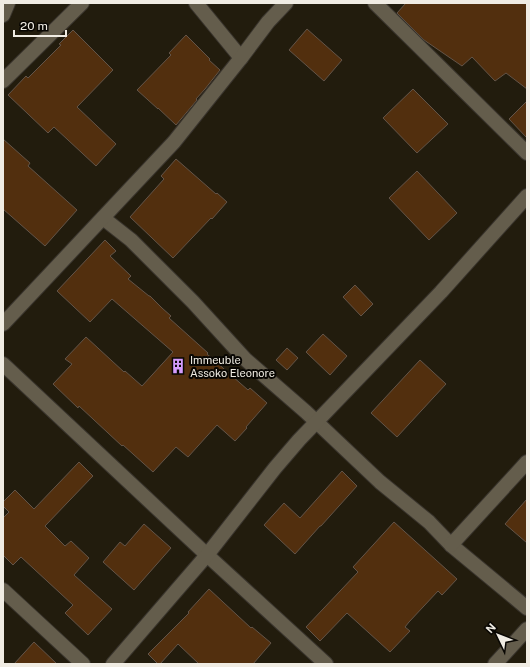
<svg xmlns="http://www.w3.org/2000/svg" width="530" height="667" viewBox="0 0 530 667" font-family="'Public Sans',sans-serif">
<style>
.building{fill:#522f0e;stroke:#635448}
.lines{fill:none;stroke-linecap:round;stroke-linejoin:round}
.street-casing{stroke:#39342d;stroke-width:16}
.street{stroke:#645d4c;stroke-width:14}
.labels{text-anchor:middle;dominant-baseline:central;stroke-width:4;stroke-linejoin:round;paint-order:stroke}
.poi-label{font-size:11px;fill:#f0ece3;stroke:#090703;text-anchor:start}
</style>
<rect width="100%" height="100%" fill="#221c0d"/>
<g class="building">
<polygon points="406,3 527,3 527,89 506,73 495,81 472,57 462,66 424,40 397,13"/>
<polygon points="307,29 342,60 324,81 289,50"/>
<polygon points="73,30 113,70 77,107 116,144 96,166 54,127 48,133 8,95 26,76 28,78 61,45 59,44"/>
<polygon points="186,35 210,59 209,60 220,70 205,89 196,99 197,100 176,125 158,108 158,109 137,90 171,55 169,53"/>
<polygon points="413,89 448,124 417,153 383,118"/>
<polygon points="527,101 527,138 509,119"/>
<polygon points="3,139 30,163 28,166 77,210 45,246 3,209"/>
<polygon points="176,159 216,194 217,193 227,202 212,219 211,218 173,258 130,217 164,179 161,176"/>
<polygon points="417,171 457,213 429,240 389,198"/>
<polygon points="105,240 116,251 110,256 131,276 128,279 149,296 150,296 162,308 171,316 169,318 208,353 207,354 248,390 250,388 267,403 246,427 247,428 235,441 217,425 188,457 176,447 153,472 123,445 122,446 79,406 78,408 53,384 72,364 65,359 86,337 124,372 125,371 142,386 173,352 112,299 90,322 57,291"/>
<polygon points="355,285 373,304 361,316 343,297"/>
<polygon points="323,334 347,356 330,375 306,352"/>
<polygon points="287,348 298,358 287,370 276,360"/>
<polygon points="420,360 446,384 397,437 371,413"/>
<polygon points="79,462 93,476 45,526 65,546 71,541 89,558 74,575 112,609 88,635 65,613 73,605 21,557 13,565 3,555 3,518 9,512 3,506 3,502 15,490 34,509"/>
<polygon points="342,471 357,486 321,526 320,526 295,554 264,525 284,503 300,518"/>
<polygon points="527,499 527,543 505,524"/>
<polygon points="394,522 457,579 442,595 438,591 409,622 405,627 410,631 390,652 347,613 320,641 306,627 358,572 353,567"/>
<polygon points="144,524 171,548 134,590 103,562 120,542 125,546"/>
<polygon points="209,589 251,628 252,627 271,643 253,664 199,664 178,644 160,664 158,664 148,654 189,613 188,612"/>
<polygon points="34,642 57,664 14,664"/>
</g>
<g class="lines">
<g class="street-casing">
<g id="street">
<polyline points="196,3 241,58"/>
<polyline points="375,3 527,153"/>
<polyline points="3,15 8,3"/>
<polyline points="3,81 82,3"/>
<polyline points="103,218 131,240 193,302 245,359 306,412 380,482 429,522 451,545 527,608"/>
<polyline points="3,324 174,142 241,58 268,22 286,3"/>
<polyline points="3,364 207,555 326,664"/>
<polyline points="451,545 527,462"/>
<polyline points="3,590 83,664"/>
<polyline points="113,664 207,555 275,468 299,440 441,292 527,196"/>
<polyline points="495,664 527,629"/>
</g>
</g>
<use href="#street" class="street"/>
</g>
<defs>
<g id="building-bare" transform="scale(1.2)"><path d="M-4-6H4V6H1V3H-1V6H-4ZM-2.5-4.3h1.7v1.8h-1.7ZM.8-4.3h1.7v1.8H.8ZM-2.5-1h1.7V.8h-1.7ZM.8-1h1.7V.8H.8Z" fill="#d49cfc" stroke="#090703" stroke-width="2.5" paint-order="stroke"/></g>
</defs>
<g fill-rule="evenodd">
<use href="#building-bare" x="178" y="366"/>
</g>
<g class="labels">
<g class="poi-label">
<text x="190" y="360">Immeuble<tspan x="190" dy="13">Assoko Eleonore</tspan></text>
</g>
</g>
<rect width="530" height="667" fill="none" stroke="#f0ece3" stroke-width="8"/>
<g transform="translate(498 635) rotate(313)" stroke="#090703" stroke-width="3" paint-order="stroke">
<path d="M0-3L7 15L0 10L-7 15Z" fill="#f0ece3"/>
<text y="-6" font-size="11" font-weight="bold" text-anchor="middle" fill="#f0ece3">N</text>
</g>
<path d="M14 30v6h52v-6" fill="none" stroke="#f0ece3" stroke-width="2"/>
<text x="20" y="30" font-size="12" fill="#f0ece3" stroke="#090703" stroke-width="3" paint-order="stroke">20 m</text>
</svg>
